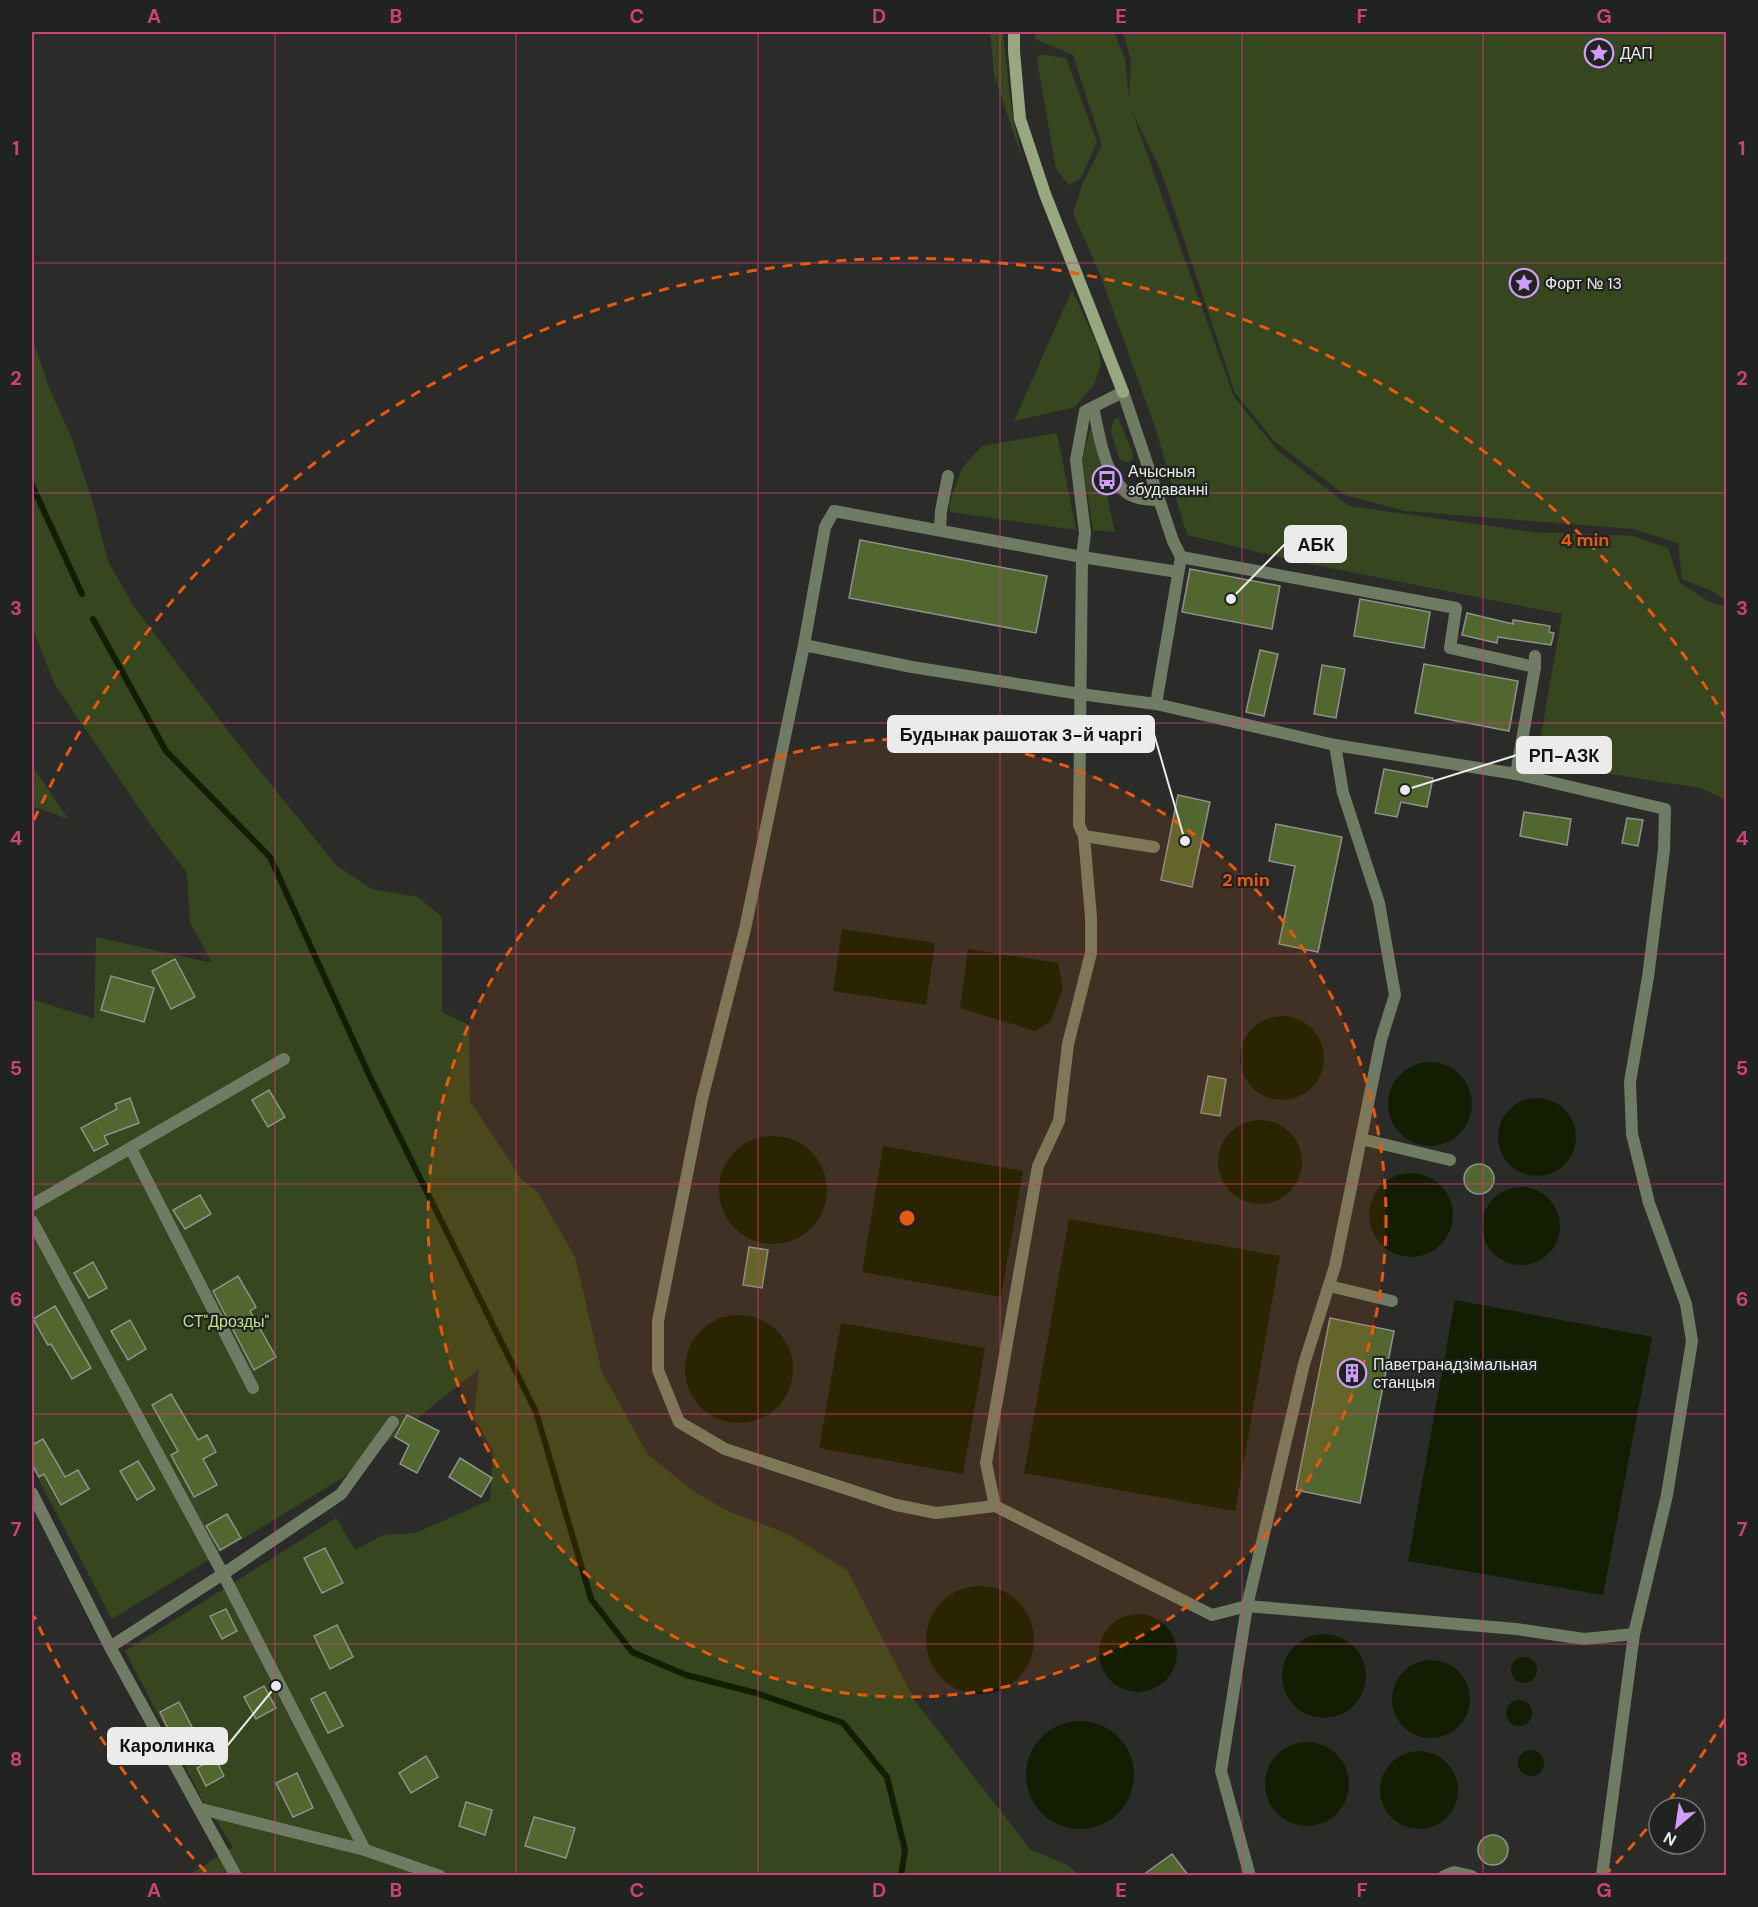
<svg xmlns="http://www.w3.org/2000/svg" width="1758" height="1907" viewBox="0 0 1758 1907" font-family="'DM Sans',sans-serif">
<style>
.green{fill:#36461e}
.water{fill:#121d01}
.lines{fill:none;stroke-linecap:round;stroke-linejoin:round}
.stream{stroke:#121d01;stroke-width:6}
.building{fill:#51672f;stroke:#8f918e;stroke-width:1.5}
.lane{stroke:#707b63;stroke-width:12}
.street{stroke:#707b63;stroke-width:12}
.secondary{stroke:#97a881;stroke-width:12}
.grid{fill:none;stroke:#ca4278;stroke-width:1.5;stroke-opacity:0.55}
.ring{fill:none;stroke:#e8590c;stroke-width:3;stroke-dasharray:10 8}
.labels{text-anchor:middle;dominant-baseline:central;stroke-width:4.5;stroke-linejoin:round;paint-order:stroke}
.poi-label{font-size:16px;fill:#ebecea;stroke:#212320;text-anchor:start}
.park-label{font-size:16px;fill:#bee18d;stroke:#212320}
.centre{fill:#e8590c;stroke:#212320;stroke-width:3}
.ring-label{font-size:18px;text-anchor:middle;font-weight:bold;fill:#e8590c;stroke:#212320;stroke-width:4.5;stroke-linejoin:round;paint-order:stroke}
.leader{fill:none;stroke:#ebecea;stroke-width:2}
.callout-dot{fill:#ebecea;stroke:#212320;stroke-width:2}
.callout{fill:#ebecea;stroke:#ebecea;stroke-width:2}
.callout-label{font-size:18px;text-anchor:middle;font-weight:bold;fill:#111}
.neatline{fill:none;stroke:#ca4278;stroke-width:2}
.grid-label{font-size:20px;text-anchor:middle;font-weight:bold;fill:#ca4278}
</style>
<rect width="100%" height="100%" fill="#2b2c29"/>
<g class="green">
<polygon points="990,32 1003,32 1011,106 1022,159 994,74"/>
<polygon points="1036,32 1114,32 1125,59 1129,98 1131,61 1123,32 1726,32 1726,601 1714,592 1682,579 1678,543 1633,529 1405,511 1345,495 1274,441 1235,393 1162,173 1132,112 1234,397 1278,451 1349,506 1533,532 1633,536 1668,548 1680,583 1710,602 1726,607 1726,800 1700,788 1546,764 1538,753 1562,614 1305,563 1187,535 1155,427 1101,277 1073,213 1082,185 1102,145 1073,55 1035,39"/>
<polygon points="1040,54 1066,58 1097,142 1081,178 1069,185 1056,169 1037,60"/>
<polygon points="1072,290 1097,344 1101,365 1094,385 1075,407 1014,421"/>
<polygon points="32,337 50,390 72,439 93,503 108,561 133,605 235,740 337,866 372,889 418,897 442,917 442,1012 469,1025 470,1101 522,1180 537,1191 575,1257 602,1372 648,1455 696,1493 728,1511 788,1534 847,1570 915,1701 1030,1849 1067,1865 1079,1875 189,1875 233,1847 202,1799 125,1651 336,1518 355,1550 383,1535 416,1533 490,1500 493,1451 474,1417 479,1369 344,1477 112,1619 32,1467 32,999 94,1019 96,937 212,963 190,922 187,873 152,827 54,683 32,627"/>
<polygon points="1118,417 1133,454 1132,461 1126,462 1119,458 1111,431 1114,420"/>
<polygon points="1091,426 1115,532 1093,530 1082,459"/>
<polygon points="1057,433 1076,530 950,512 949,503 962,468 982,446"/>
<polygon points="32,765 68,819 32,806"/>
</g>
<g class="water">
<polygon points="842,929 935,943 926,1005 833,991"/>
<polygon points="968,949 1058,963 1063,989 1050,1022 1035,1031 960,1008"/>
<circle cx="1282" cy="1058" r="42"/>
<circle cx="1430" cy="1104" r="42"/>
<circle cx="1537" cy="1137" r="39"/>
<circle cx="1260" cy="1162" r="42"/>
<circle cx="773" cy="1190" r="54"/>
<polygon points="883,1146 1023,1171 1001,1297 862,1272"/>
<circle cx="1411" cy="1215" r="42"/>
<circle cx="1521" cy="1226" r="39"/>
<polygon points="1069,1219 1280,1256 1235,1511 1024,1473"/>
<polygon points="1455,1300 1652,1337 1603,1595 1408,1561"/>
<circle cx="739" cy="1369" r="54"/>
<polygon points="841,1323 985,1348 963,1474 819,1448"/>
<circle cx="980" cy="1640" r="54"/>
<circle cx="1138" cy="1653" r="39"/>
<circle cx="1324" cy="1676" r="42"/>
<circle cx="1524" cy="1670" r="13"/>
<circle cx="1431" cy="1699" r="39"/>
<circle cx="1519" cy="1713" r="13"/>
<circle cx="1080" cy="1775" r="54"/>
<circle cx="1307" cy="1784" r="42"/>
<circle cx="1531" cy="1763" r="13"/>
<circle cx="1419" cy="1790" r="39"/>
</g>
<g class="lines">
<g class="stream">
<polyline points="32,485 82,594"/>
<polyline points="93,619 166,751 270,857 370,1077 536,1412 591,1599 632,1652 686,1675 756,1693 843,1723 887,1777 905,1850 901,1876"/>
</g>
</g>
<g class="building">
<polygon points="860,540 1047,576 1036,633 849,598"/>
<polygon points="1190,569 1280,586 1272,629 1182,612"/>
<polygon points="1360,599 1430,612 1424,648 1354,636"/>
<polygon points="1467,613 1513,624 1513,620 1550,626 1549,632 1554,633 1551,645 1498,637 1497,643 1462,635"/>
<polygon points="1260,650 1278,654 1264,716 1246,712"/>
<polygon points="1424,664 1518,681 1509,731 1415,713"/>
<polygon points="1322,665 1345,669 1336,718 1314,714"/>
<polygon points="1384,769 1433,778 1427,807 1401,802 1397,817 1375,813"/>
<polygon points="1178,795 1210,802 1192,887 1161,880"/>
<polygon points="1524,812 1571,819 1567,845 1520,836"/>
<polygon points="1627,818 1643,820 1638,846 1622,843"/>
<polygon points="1276,824 1342,837 1318,952 1279,944 1295,866 1269,861"/>
<polygon points="175,959 195,997 171,1009 152,971"/>
<polygon points="111,976 154,988 144,1022 101,1010"/>
<polygon points="1208,1076 1226,1079 1220,1116 1201,1113"/>
<polygon points="269,1090 285,1117 268,1127 252,1100"/>
<polygon points="130,1098 139,1123 104,1136 108,1144 94,1151 81,1128 117,1109 115,1104"/>
<circle cx="1479" cy="1179" r="15"/>
<polygon points="200,1195 211,1214 185,1229 173,1210"/>
<polygon points="749,1247 768,1250 762,1288 743,1285"/>
<polygon points="93,1262 107,1288 89,1298 74,1273"/>
<polygon points="238,1276 256,1307 250,1311 276,1357 254,1370 213,1291"/>
<polygon points="55,1306 91,1368 72,1379 51,1344 48,1345 33,1319"/>
<polygon points="1330,1318 1394,1331 1360,1503 1296,1490"/>
<polygon points="130,1320 146,1349 128,1360 111,1331"/>
<polygon points="171,1394 198,1440 207,1435 216,1452 203,1459 217,1485 194,1497 171,1455 178,1451 152,1405"/>
<polygon points="407,1415 439,1431 417,1473 400,1464 409,1445 395,1437"/>
<polygon points="43,1439 65,1477 78,1470 89,1489 61,1505 44,1474 39,1477 32,1464 32,1445"/>
<polygon points="460,1458 492,1478 481,1497 449,1477"/>
<polygon points="138,1461 155,1489 137,1500 120,1471"/>
<polygon points="227,1514 241,1538 220,1550 206,1526"/>
<polygon points="325,1548 343,1583 322,1593 304,1558"/>
<polygon points="226,1609 237,1631 222,1639 210,1616"/>
<polygon points="337,1625 353,1657 330,1669 314,1636"/>
<polygon points="264,1686 276,1708 256,1719 244,1697"/>
<polygon points="325,1692 343,1726 328,1733 311,1699"/>
<polygon points="179,1702 192,1727 172,1737 160,1712"/>
<polygon points="426,1756 438,1777 411,1793 399,1773"/>
<polygon points="215,1758 224,1776 206,1786 197,1768"/>
<polygon points="297,1773 313,1808 293,1817 276,1783"/>
<polygon points="466,1802 492,1810 485,1835 459,1826"/>
<polygon points="534,1817 575,1828 566,1858 525,1846"/>
<circle cx="1493" cy="1850" r="15"/>
<polygon points="1172,1854 1188,1875 1143,1875"/>
</g>
<g class="lines">
<g class="lane">
<polyline points="1123,392 1085,411 1076,460 1085,533 1082,557 1079,825 1084,836 1154,847"/>
<path d="M1093 408C1100 435 1103 474 1127 493 1135 499 1149 500 1159 500"/>
<polyline points="940,530 941,511 948,476"/>
<polyline points="1181,557 1456,608 1450,648 1535,667"/>
<polyline points="804,645 912,667 1080,694 1156,704 1335,745 1516,774 1665,809 1664,850 1648,977 1630,1082 1632,1134 1649,1203 1686,1304 1692,1341 1667,1495 1634,1634 1584,1639 1516,1629 1247,1606 1212,1615 995,1506 936,1513 896,1505 725,1449 679,1422 658,1370 658,1321 702,1099 745,929 804,645 825,527 834,511 1082,557 1178,572"/>
<polyline points="1156,704 1181,557 1173,541"/>
<polyline points="1516,774 1535,667 1535,656"/>
<polyline points="1361,1139 1450,1160"/>
<polyline points="131,1149 253,1388"/>
<polyline points="32,1205 284,1059"/>
<polyline points="32,1221 223,1574 365,1850"/>
<polyline points="1329,1286 1392,1301"/>
<polyline points="995,1506 986,1463 1038,1166 1059,1121 1068,1044 1091,953 1091,917 1084,836"/>
<polyline points="110,1647 223,1574 341,1494 393,1422"/>
<polyline points="201,1809 365,1850 440,1876"/>
<polyline points="1250,1876 1221,1771 1247,1606 1304,1364 1335,1266 1381,1040 1395,995 1379,903 1343,793 1335,745"/>
<polyline points="1444,1876 1454,1872 1472,1876"/>
<polyline points="1602,1876 1634,1634"/>
</g>
<g class="street">
<polyline points="1123,392 1173,541"/>
<polyline points="32,1493 110,1647 236,1876"/>
</g>
<polyline class="secondary" points="1014,32 1014,51 1020,119 1045,194 1123,392"/>
</g>
<path class="grid" d="M275 32V1876M516 32V1876M758 32V1876M1000 32V1876M1242 32V1876M1483 32V1876M32 263H1726M32 493H1726M32 723H1726M32 954H1726M32 1184H1726M32 1414H1726M32 1644H1726"/>
<circle cx="907" cy="1218" r="479" fill="#e8590c" fill-opacity=".12"/>
<g class="ring">
<circle cx="907" cy="1218" r="479"/>
<path d="M1725 1719A959 959 0 0 1 1668 1802M1658 1815A959 959 0 0 1 1608 1872M206 1872A959 959 0 0 1 34 1616M34 820A959 959 0 0 1 1725 717"/>
</g>
<defs>
<g id="sight-ring" transform="scale(1.5)"><circle r="9.5" fill="#212320" stroke="#cf9dff" stroke-width="1.5"/><path d="M0-6L1.8-2.2L6-1.7L2.9 1.2L3.7 5.4L0 3.3L-3.7 5.4L-2.9 1.2L-6-1.7L-1.8-2.2Z" fill="#cf9dff"/></g>
<g id="bus-ring" transform="scale(1.5)"><circle r="9.5" fill="#212320" stroke="#cf9dff" stroke-width="1.5"/><path d="M-5-6H5V4H4V6H2V4H-2V6H-4V4H-5ZM-3.5-4V0h7V-4ZM-3.5 1.2v1.5H-2V1.2ZM2 1.2v1.5H3.5V1.2Z" fill="#cf9dff"/></g>
<g id="building-ring" transform="scale(1.5)"><circle r="9.5" fill="#212320" stroke="#cf9dff" stroke-width="1.5"/><path d="M-4-6H4V6H1V3H-1V6H-4ZM-2.5-4.3h1.7v1.8h-1.7ZM.8-4.3h1.7v1.8H.8ZM-2.5-1h1.7V.8h-1.7ZM.8-1h1.7V.8H.8Z" fill="#cf9dff"/></g>
</defs>
<g fill-rule="evenodd">
<use href="#sight-ring" x="1599" y="53"/>
<use href="#sight-ring" x="1524" y="283"/>
<use href="#bus-ring" x="1107" y="480"/>
<use href="#building-ring" x="1352" y="1373"/>
</g>
<g class="labels">
<g class="poi-label">
<text x="1620" y="53">ДАП</text>
<text x="1545" y="283">Форт № 13</text>
<text x="1128" y="471">Ачысныя<tspan x="1128" dy="18">збудаванні</tspan></text>
<text x="1373" y="1364">Паветранадзімальная<tspan x="1373" dy="18">станцыя</tspan></text>
</g>
<g class="park-label">
<text x="226" y="1321">СТ"Дрозды"</text>
</g>
</g>
<circle cx="907" cy="1218" r="9" class="centre"/>
<g class="ring-label">
<text x="1585" y="546">4 min</text>
<text x="1246" y="886">2 min</text>
</g>
<path class="leader" d="M1231 599L1285 544M1185 841L1154 734M1405 790L1517 755M276 1686L227 1746"/>
<g class="callout-dot">
<circle cx="1231" cy="599" r="6"/>
<circle cx="1185" cy="841" r="6"/>
<circle cx="1405" cy="790" r="6"/>
<circle cx="276" cy="1686" r="6"/>
</g>
<g class="callout">
<rect x="1285" y="526" width="61" height="36" rx="6"/>
<rect x="888" y="716" width="266" height="36" rx="6"/>
<rect x="1517" y="737" width="94" height="36" rx="6"/>
<rect x="108" y="1728" width="119" height="36" rx="6"/>
</g>
<g class="callout-label">
<text x="1316" y="551">АБК</text>
<text x="1021" y="741">Будынак рашотак 3-й чаргі</text>
<text x="1564" y="762">РП-АЗК</text>
<text x="167" y="1752">Каролинка</text>
</g>
<rect width="1758" height="1907" fill="none" stroke="#212320" stroke-width="66"/>
<g transform="translate(1677 1826) rotate(209)"><circle r="28" fill="#212320" stroke="#727371" stroke-width="1.5"/>
<path d="M0-4.5L10 22L0 15L-10 22Z" fill="#cf9dff"/>
<text y="-9" font-size="16" font-weight="bold" text-anchor="middle" fill="#ebecea">N</text>
</g>
<rect x="33" y="33" width="1692" height="1841" class="neatline"/>
<g class="grid-label">
<text x="154" y="23">A</text>
<text x="396" y="23">B</text>
<text x="637" y="23">C</text>
<text x="879" y="23">D</text>
<text x="1121" y="23">E</text>
<text x="1362" y="23">F</text>
<text x="1604" y="23">G</text>
<text x="16" y="155">1</text>
<text x="1742" y="155">1</text>
<text x="16" y="385">2</text>
<text x="1742" y="385">2</text>
<text x="16" y="615">3</text>
<text x="1742" y="615">3</text>
<text x="16" y="845">4</text>
<text x="1742" y="845">4</text>
<text x="16" y="1075">5</text>
<text x="1742" y="1075">5</text>
<text x="16" y="1306">6</text>
<text x="1742" y="1306">6</text>
<text x="16" y="1536">7</text>
<text x="1742" y="1536">7</text>
<text x="16" y="1766">8</text>
<text x="1742" y="1766">8</text>
<text x="154" y="1897">A</text>
<text x="396" y="1897">B</text>
<text x="637" y="1897">C</text>
<text x="879" y="1897">D</text>
<text x="1121" y="1897">E</text>
<text x="1362" y="1897">F</text>
<text x="1604" y="1897">G</text>
</g>
</svg>
